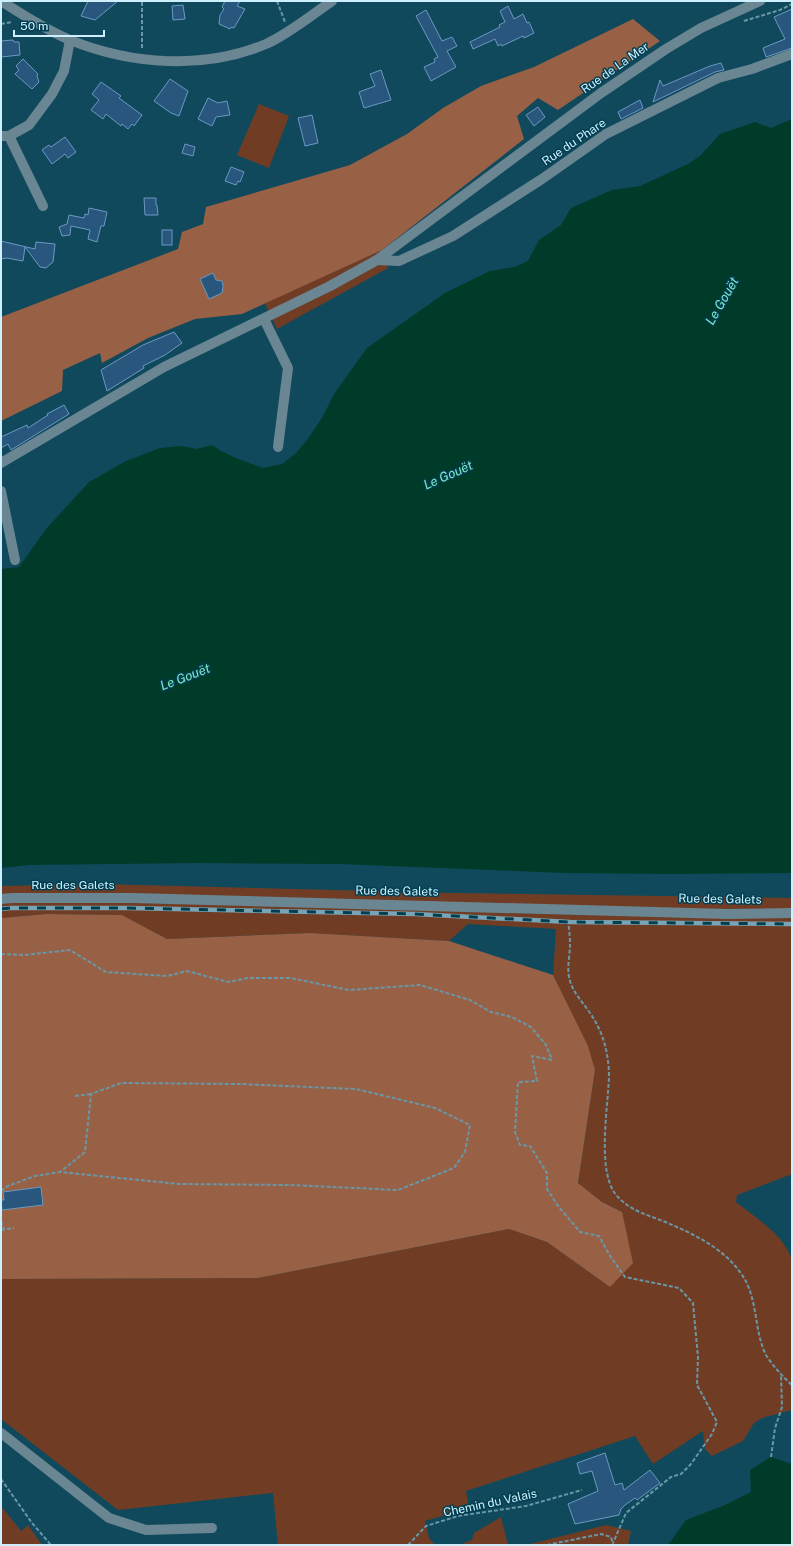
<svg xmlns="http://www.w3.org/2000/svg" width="793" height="1546" viewBox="0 0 793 1546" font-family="'Public Sans',sans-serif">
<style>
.green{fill:#703d24}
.forest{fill:#986045}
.water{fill:#003b29}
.building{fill:#29567c;stroke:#6a99c3}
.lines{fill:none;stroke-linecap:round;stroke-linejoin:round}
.path{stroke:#6997a8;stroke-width:2;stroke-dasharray:4 2;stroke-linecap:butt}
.minor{stroke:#6a8692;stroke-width:10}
.rail-casing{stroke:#78a4b5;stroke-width:4.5}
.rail{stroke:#003e51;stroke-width:3;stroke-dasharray:9;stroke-linecap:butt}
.labels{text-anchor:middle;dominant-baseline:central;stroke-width:3;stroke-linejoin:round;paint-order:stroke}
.street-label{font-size:12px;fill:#cef0fe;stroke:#003e51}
.water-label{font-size:13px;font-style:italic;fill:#81e8bf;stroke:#003e51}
</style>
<rect width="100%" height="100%" fill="#10495c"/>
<g class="green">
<polygon points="259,104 289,116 269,168 237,155"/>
<polygon points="382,250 388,268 277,329 265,303"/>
<path d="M100 884 453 893 792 898V1174L737 1195 736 1202C756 1218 784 1235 792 1260V1410L762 1418 754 1423 743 1441 712 1456 705 1449 703 1431 653 1464 635 1436 466 1491 469 1508 425 1521 429 1538 435 1545H278L273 1493 118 1510 1 1419V1279L258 1278 509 1229 547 1242 610 1287 622 1212 602 1202 578 1183 595 1070 553 975 556 929 468 924 449 941 310 933 167 939 122 915 47 914 1 918V886Z"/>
<polygon points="1,1506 21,1531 28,1525 42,1545 1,1545"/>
<polygon points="501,1517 508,1545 459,1545 472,1540 474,1533"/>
<polygon points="606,1525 631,1531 628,1545 526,1545"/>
</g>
<g class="forest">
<polygon points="633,19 660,41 558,110 538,98 517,116 524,139 382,250 242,314 195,319 148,338 102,363 100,353 63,370 62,391 1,421 1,317 178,249 182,232 203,224 206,207 350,165 407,134 443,108 481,86 534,67"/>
<polygon points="47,914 122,915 167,939 310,933 449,941 553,975 588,1046 595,1070 578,1183 602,1202 622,1212 633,1263 610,1287 547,1242 509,1229 258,1278 1,1279 1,918"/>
</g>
<g class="water">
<polygon points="792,119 792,873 671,874 566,873 340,864 197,863 30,865 1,868 1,569 19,567 46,529 89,482 126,461 160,448 182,446 197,449 212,445 221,451 236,458 263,468 282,464 296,453 307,440 322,418 334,394 367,348 445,293 490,271 515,267 528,261 539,240 561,225 571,208 612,190 640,186 688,164 700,156 720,134 755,122 771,128"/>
<polygon points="771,1457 792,1464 792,1545 668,1545 686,1520 725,1505 751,1492 750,1470"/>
</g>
<g class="building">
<polygon points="88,1 118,1 95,20 81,16"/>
<polygon points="225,1 240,1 237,6 245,9 234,28 231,27 230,29 219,24 220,15 224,9 222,7"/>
<polygon points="183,5 185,19 173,20 172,6"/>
<polygon points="508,6 514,19 523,14 527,23 529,22 534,33 524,38 523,36 502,46 501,44 498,46 495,39 473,49 470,42 500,27 499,25 505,22 500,11"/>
<polygon points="792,9 792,48 766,57 763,48 785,39 774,17"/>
<polygon points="426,10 442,41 452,37 457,46 447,51 456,67 431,81 424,67 435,62 434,59 438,57 416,16"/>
<polygon points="13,40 14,42 19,42 20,55 1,57 1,41"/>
<polygon points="23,59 38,74 37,76 39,82 32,89 15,74 19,70 16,66"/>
<polygon points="721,63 724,70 715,72 653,102 660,80 663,86 710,66"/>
<polygon points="381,70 391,100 364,108 359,92 375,86 370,74"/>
<polygon points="170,79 188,91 179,116 171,113 154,101"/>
<polygon points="101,82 121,96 119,98 142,115 134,126 132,124 128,129 122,124 121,126 106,114 103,119 91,110 99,100 92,94"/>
<polygon points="208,98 218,103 227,101 230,115 216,117 212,126 198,119"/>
<polygon points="640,100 643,108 621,119 618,112"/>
<polygon points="538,107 545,117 534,126 526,115"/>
<polygon points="312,115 318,143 305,146 298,118"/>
<polygon points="65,137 76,152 68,158 65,154 52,164 42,150 49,145 51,147"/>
<polygon points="185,144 195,147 193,156 182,153"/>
<polygon points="231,167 244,172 240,182 238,181 236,185 225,181"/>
<polygon points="144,198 156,198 156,205 157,205 158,215 145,215"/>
<polygon points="89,208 107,212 104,226 101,226 97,242 88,239 90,230 71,226 70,235 62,236 59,227 67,224 69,215 84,218 85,214 88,215"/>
<rect x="162" y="230" width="10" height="15"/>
<polygon points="1,241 35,249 36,242 55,244 53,262 46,268 40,267 25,247 23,261 7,258 1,259"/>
<polygon points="213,273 216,280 222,281 223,286 222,293 209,299 200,279"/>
<polygon points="174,332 182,343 165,355 143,366 144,368 107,391 101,370 143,345"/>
<polygon points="64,405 69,414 11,450 8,444 1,448 1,437 27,425 28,428 48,415 47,414"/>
<polygon points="41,1187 43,1205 2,1210 1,1200 4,1200 3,1192"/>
<polygon points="605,1453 615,1485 622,1483 624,1490 650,1470 660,1483 637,1500 635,1498 625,1505 621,1509 619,1515 575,1524 568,1504 598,1491 592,1471 580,1474 577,1463"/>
</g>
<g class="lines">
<g class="path">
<polyline points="277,1 285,22"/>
<polyline points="744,21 780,10 792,4"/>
<polyline points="1,24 12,22"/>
<polyline points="142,48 142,1"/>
<path d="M568 920C569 928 570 936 570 944 570 954 567 967 569 977 572 992 582 1001 590 1013 603 1032 608 1051 609 1073 609 1104 595 1174 618 1197 630 1210 647 1215 663 1221 691 1233 721 1246 740 1272 759 1297 753 1329 766 1355 773 1366 782 1376 792 1385"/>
<polyline points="1,954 24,955 70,950 106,972 167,976 187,971 228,982 248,978 290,978 349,990 420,985 470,1000 491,1012 512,1017 531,1027 546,1045 552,1060"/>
<polyline points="552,1060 532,1056 537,1081 518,1082 515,1132 520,1145 530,1146 547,1173 547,1189 558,1206 580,1232 599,1236 610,1256 625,1277 679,1288 693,1303 698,1357 697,1385 717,1422 712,1434 691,1464 681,1474 671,1477 626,1513 613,1543"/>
<polyline points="75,1096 91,1094"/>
<polyline points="1,1191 8,1186 35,1176 60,1172 179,1184 290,1185 398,1190 454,1168 465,1152 470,1125 435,1108 356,1089 240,1084 121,1083 91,1094 85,1152 60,1172"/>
<polyline points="1,1221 4,1229"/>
<polyline points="1,1230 14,1228"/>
<polyline points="771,1457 775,1428 782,1407 781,1374"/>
<polyline points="1,1479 32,1523 51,1545"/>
<polyline points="408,1545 426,1526 458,1516 526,1506 582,1490"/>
<polyline points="547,1545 601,1534 611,1537 613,1545"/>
</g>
<g class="minor">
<path d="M1 1C23 15 46 30 70 40 132 65 204 70 266 44 287 35 313 14 332 1"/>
<polyline points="1,136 9,136 29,125 52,94 64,71 70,40"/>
<polyline points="9,136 43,206"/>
<polyline points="377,260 399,261 453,236 542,179 606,134 718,78 752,69 792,54"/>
<polyline points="264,319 288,368 278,447"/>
<polyline points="1,463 164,367 330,286 377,260 601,93 666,49 701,28 760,1"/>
<polyline points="1,491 15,560"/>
<polyline points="1,899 12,898 132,898 727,914 792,913"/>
<polyline points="1,1433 109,1518 146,1530 212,1528"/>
</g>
<g class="rail-casing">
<polyline id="rail" points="1,909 10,908 128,908 415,914 570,922 792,924"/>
</g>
<use href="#rail" class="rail"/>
</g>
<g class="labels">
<g class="street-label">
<text transform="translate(615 68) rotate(-35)">Rue de La Mer</text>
<text transform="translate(574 142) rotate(-34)">Rue du Phare</text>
<text x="73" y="885">Rue des Galets</text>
<text transform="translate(397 891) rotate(1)">Rue des Galets</text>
<text transform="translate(720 899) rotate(1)">Rue des Galets</text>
<text transform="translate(490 1503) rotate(-12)">Chemin du Valais</text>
</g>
<g class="water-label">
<text transform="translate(722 301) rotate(-60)">Le Gouët</text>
<text transform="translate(448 475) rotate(-24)">Le Gouët</text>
<text transform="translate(185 677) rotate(-21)">Le Gouët</text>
</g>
</g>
<rect width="793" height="1546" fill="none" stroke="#cef0fe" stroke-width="4"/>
<path d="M14 30v6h90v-6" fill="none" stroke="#cef0fe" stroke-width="2"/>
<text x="20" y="30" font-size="12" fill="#cef0fe" stroke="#003e51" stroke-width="3" paint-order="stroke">50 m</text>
</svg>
